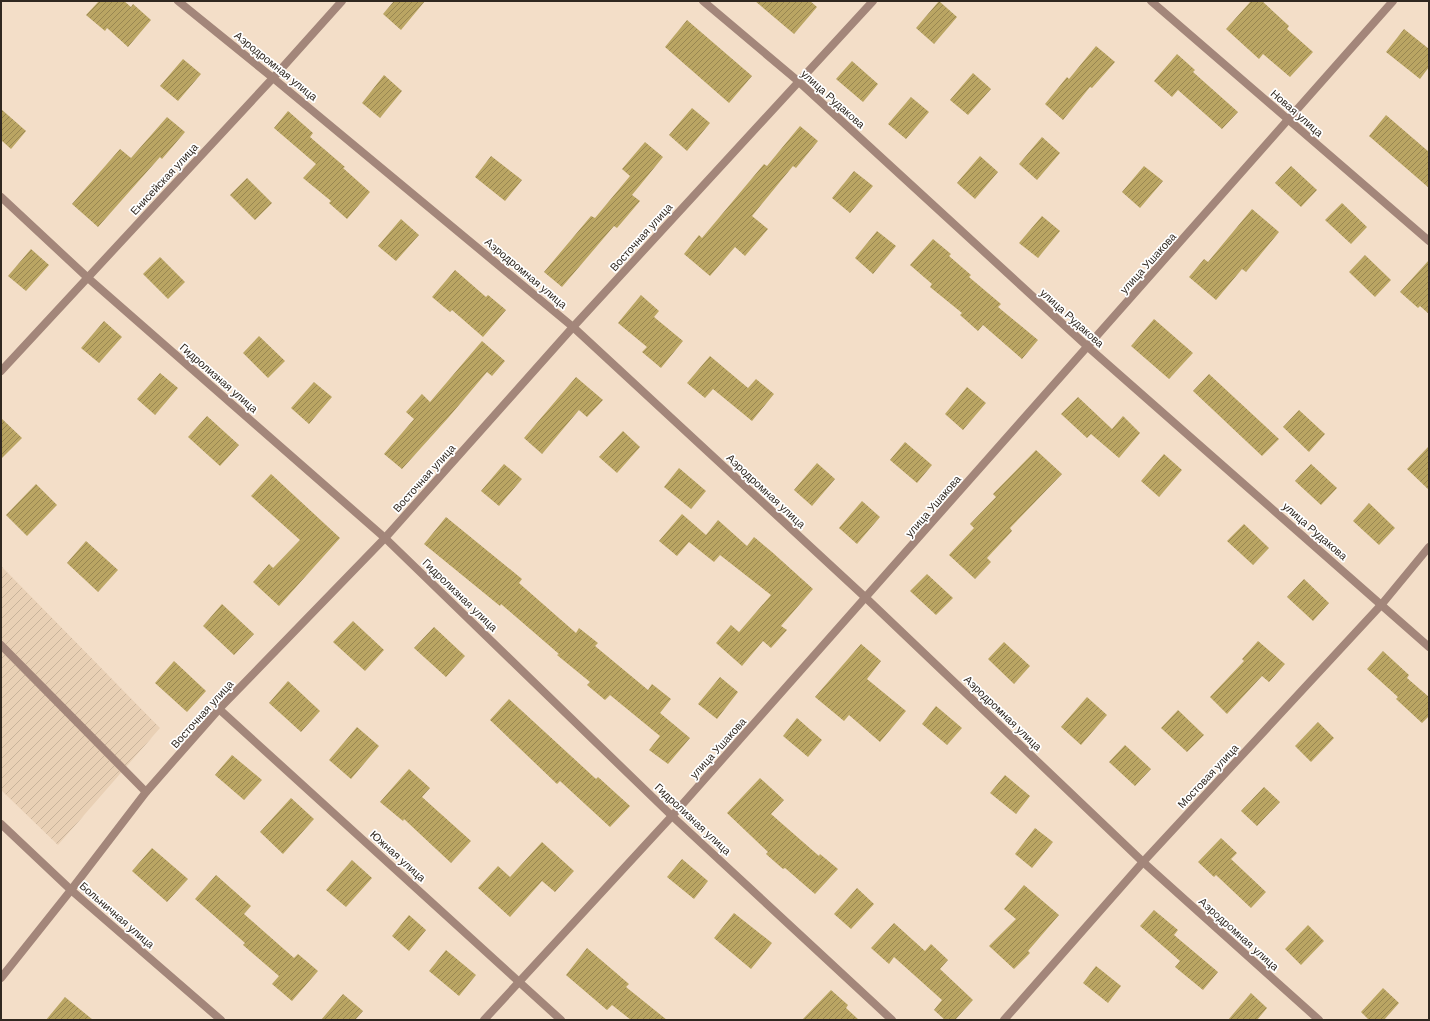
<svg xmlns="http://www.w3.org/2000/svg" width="1430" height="1021" viewBox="0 0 1430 1021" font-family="Arial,sans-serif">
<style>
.industrial{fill:url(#industrial-furrows)}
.building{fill:url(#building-hatch)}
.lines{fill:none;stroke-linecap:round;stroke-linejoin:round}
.service{stroke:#a3867a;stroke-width:8}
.minor{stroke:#a3867a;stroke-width:8}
.tertiary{stroke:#a3867a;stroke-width:8}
.labels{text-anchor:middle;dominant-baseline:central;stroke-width:3.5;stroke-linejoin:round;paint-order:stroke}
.street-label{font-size:11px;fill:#302820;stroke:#fff}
</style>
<defs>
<pattern id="industrial-furrows" width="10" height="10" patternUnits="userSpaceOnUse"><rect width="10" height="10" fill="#e9d0b5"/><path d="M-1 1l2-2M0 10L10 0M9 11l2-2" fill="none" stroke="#c8b39b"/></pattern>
<pattern id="building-hatch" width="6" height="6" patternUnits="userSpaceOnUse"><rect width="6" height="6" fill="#baa563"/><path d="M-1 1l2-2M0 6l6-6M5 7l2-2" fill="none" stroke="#988651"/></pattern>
</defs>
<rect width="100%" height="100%" fill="#f3dec8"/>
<polygon class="industrial" points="1,566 160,728 58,845 1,790"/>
<g class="building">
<polygon points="99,1 124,1 131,7 133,4 151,20 128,47 107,28 105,31 86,15"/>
<polygon points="394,1 425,1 401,30 383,14"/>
<polygon points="755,1 810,1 817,7 794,34"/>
<polygon points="939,1 957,17 934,44 916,28"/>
<polygon points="1251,1 1262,1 1289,26 1287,29 1313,52 1290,77 1263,54 1259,59 1226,29"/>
<polygon points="687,20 752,76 729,103 665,47"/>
<polygon points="1404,29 1429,49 1429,67 1420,79 1386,52"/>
<polygon points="1096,46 1115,62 1092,88 1090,87 1063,120 1045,104 1067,77 1069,79"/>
<polygon points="1177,54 1195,70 1193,72 1238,112 1222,129 1178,90 1172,97 1154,81"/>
<polygon points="183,59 201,74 178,101 160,86"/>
<polygon points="852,61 878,84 863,102 836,79"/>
<polygon points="973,73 991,89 968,115 950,100"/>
<polygon points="384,75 402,91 380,118 362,103"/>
<polygon points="911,97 929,112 906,139 888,124"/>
<polygon points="692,108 710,123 687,151 669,135"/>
<polygon points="1,109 26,131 11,149 1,140"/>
<polygon points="288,111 313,133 310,137 345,167 343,168 370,192 347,219 329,203 331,201 303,178 316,164 274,128"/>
<polygon points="1386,115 1429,152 1429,188 1369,136"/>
<polygon points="167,117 185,132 162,159 160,157 98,227 72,204 120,149 131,158"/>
<polygon points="800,126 818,141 796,168 793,166 752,216 768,229 745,256 735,247 710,276 684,254 699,235 702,238 764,164 767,166"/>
<polygon points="1042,137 1060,153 1037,180 1019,164"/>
<polygon points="645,142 663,157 632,195 640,201 617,228 614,226 562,287 544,272 591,216 595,218 630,176 622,169"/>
<polygon points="491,156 522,180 505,201 475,177"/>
<polygon points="980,156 998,172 975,199 957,183"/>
<polygon points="1144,166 1163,181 1140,208 1122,192"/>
<polygon points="1291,166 1317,190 1301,207 1275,183"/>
<polygon points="854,171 873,186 850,213 832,198"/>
<polygon points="247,178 272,203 255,220 230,195"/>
<polygon points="1342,203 1367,227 1351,244 1325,220"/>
<polygon points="1252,209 1279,232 1246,272 1242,269 1216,300 1189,277 1204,259 1208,262"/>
<polygon points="1042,216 1060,231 1038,258 1019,243"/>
<polygon points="401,219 419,235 396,261 378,246"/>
<polygon points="877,231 896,246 873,274 855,258"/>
<polygon points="933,239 951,254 949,256 971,275 969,277 1001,304 998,307 1038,340 1022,359 983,325 978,331 960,315 962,313 930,287 932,284 910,265"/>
<polygon points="31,249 49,265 26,291 8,276"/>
<polygon points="1365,255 1391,280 1375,297 1349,272"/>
<polygon points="160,257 185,282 168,299 143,274"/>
<polygon points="1429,260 1429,314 1420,306 1418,308 1400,292"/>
<polygon points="455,270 486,297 488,295 506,310 483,337 452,310 450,312 432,297"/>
<polygon points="641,295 659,311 654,317 683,341 661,368 642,352 647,347 618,323"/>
<polygon points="1154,319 1193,353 1169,379 1131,346"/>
<polygon points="104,321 122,337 99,363 81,348"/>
<polygon points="259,336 285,361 268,378 243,353"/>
<polygon points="482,341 505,361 492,376 487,372 448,418 402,469 384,454 414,419 406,412 422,394 430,402"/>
<polygon points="710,356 748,388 756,379 774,394 752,421 713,389 705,398 687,383"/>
<polygon points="160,373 178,388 155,415 137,399"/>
<polygon points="1209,374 1279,439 1262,456 1193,391"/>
<polygon points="576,377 603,400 587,417 579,410 542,454 524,438"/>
<polygon points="314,382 332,397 309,424 291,408"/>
<polygon points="967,387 986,403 963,430 945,414"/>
<polygon points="1078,397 1112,429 1123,416 1140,433 1119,458 1091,434 1087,438 1061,414"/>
<polygon points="1299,410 1325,434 1309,452 1283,427"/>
<polygon points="207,416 239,445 220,466 188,437"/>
<polygon points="1,418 22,438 1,459"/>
<polygon points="623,431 640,447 617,473 599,457"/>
<polygon points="905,442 932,465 917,483 890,460"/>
<polygon points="1429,446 1429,490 1407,469"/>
<polygon points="1036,450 1062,474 1010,528 1012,531 987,558 991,562 975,579 949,555 974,528 970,524 996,497 993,494"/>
<polygon points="1164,454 1182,470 1159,497 1141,481"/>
<polygon points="817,463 835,479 812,506 794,490"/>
<polygon points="504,464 522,479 499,506 481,491"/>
<polygon points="1311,464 1337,488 1321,505 1295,481"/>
<polygon points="679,468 706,491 691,509 664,487"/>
<polygon points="271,474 340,538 279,606 253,582 269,564 273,568 300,540 251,496"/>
<polygon points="36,484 57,505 27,536 6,515"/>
<polygon points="862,501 880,517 857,544 839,528"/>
<polygon points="1369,503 1395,528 1379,545 1353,521"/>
<polygon points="682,514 706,535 718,520 747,546 754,537 772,552 813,589 781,626 787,630 771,648 763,641 742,666 716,643 731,625 739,632 771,595 720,555 714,562 689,542 677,556 659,541"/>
<polygon points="446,517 522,579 519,583 576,633 579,628 598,643 595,646 648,690 652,684 671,699 660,713 690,738 668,764 649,750 660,736 610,695 605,700 587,685 590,682 557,655 559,654 501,604 500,606 424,544"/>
<polygon points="1244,524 1269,548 1253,565 1227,541"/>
<polygon points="86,541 118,570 98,592 67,563"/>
<polygon points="927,574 953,598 936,615 910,591"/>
<polygon points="1304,579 1329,603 1313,621 1287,597"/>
<polygon points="222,604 254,634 234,655 203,626"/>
<polygon points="353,621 384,650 365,671 333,642"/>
<polygon points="434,627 465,656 446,677 414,648"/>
<polygon points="1258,641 1285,664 1269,682 1262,676 1227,714 1210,697 1244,661 1242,659"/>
<polygon points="1004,642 1030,666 1014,684 988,659"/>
<polygon points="861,644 881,661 867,679 906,711 880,742 849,715 844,721 815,697"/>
<polygon points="1383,651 1409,675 1407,678 1429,697 1429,716 1422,723 1396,699 1398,697 1367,669"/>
<polygon points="174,661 206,691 187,712 155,683"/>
<polygon points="720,677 738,692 717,719 698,704"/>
<polygon points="288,681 320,711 301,732 269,703"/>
<polygon points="1087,697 1107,715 1081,745 1061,727"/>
<polygon points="509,699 596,779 598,777 630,806 610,827 560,781 557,784 490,720"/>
<polygon points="936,706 962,728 947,745 922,724"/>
<polygon points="1178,710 1204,735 1187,752 1161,728"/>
<polygon points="797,718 822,740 808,757 783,736"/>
<polygon points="1318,722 1334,738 1311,762 1295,746"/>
<polygon points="357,727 379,746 351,779 329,760"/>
<polygon points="1125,745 1151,769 1135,786 1109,762"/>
<polygon points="232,755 262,780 244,800 215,775"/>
<polygon points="409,769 430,788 422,797 471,841 451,863 404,819 403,821 380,802"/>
<polygon points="1005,775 1030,796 1016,814 990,793"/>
<polygon points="760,778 784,800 771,814 819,856 820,854 838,869 815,894 785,868 783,869 766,854 768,852 727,813"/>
<polygon points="1264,787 1280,802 1257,826 1241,811"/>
<polygon points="291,798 314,819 283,854 260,832"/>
<polygon points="1035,828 1053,842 1032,868 1015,854"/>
<polygon points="1221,838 1237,853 1231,859 1266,892 1251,908 1216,875 1214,877 1198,862"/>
<polygon points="542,842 574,871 555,892 542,881 510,917 478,888 498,866 510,877"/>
<polygon points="152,848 188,879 167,902 132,871"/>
<polygon points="682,859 708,881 694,899 667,877"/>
<polygon points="352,860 372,878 346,907 326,890"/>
<polygon points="216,875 251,906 244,914 294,958 298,954 318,971 292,1001 272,984 279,976 243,945 245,943 195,899"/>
<polygon points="1024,885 1059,915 1028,951 1030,953 1014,969 989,946 1016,919 1004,909"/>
<polygon points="857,888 874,904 851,929 834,914"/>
<polygon points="1154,910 1178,930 1174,935 1218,972 1203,990 1175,967 1180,961 1140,926"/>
<polygon points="734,913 772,943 751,969 714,938"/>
<polygon points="409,915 426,930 409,951 392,936"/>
<polygon points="894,923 925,951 931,944 948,960 940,969 973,1000 955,1020 945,1020 934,1010 942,1000 894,957 889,964 871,948"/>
<polygon points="1308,925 1324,941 1301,965 1285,949"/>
<polygon points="587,948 629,984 626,987 667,1020 631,1020 612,1005 607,1010 566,975"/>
<polygon points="446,950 476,975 459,996 429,971"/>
<polygon points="1096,966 1121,986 1108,1003 1083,983"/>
<polygon points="1383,988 1399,1003 1384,1020 1369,1020 1361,1012"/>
<polygon points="831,990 848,1005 846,1008 859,1020 802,1020"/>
<polygon points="1251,993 1267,1008 1257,1020 1228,1020"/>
<polygon points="343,994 363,1011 355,1020 321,1020"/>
<polygon points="65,997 93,1020 46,1020"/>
</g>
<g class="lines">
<polyline class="service" points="1,645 146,792"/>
<g class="minor">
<polyline points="178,1 273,78 573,327 866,598 1143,862 1319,1020"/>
<polyline points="703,1 798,81 1088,347 1429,647"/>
<polyline points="1151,1 1429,241"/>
<polyline points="1,197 88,278 385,538 672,816 892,1020"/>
<polyline points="1,371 273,78 342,1"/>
<polyline points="219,709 561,1020"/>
<polyline points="71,890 146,792 219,709 385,538 573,327 873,1"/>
<polyline points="1004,1020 1143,862 1382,604 1429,547"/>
</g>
<g class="tertiary">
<polyline points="1,824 71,890 221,1020"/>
<polyline points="1,978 71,890"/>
<polyline points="484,1020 672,816 1393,1"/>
</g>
</g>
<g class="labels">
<g class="street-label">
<text transform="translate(276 66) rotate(39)">Аэродромная улица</text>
<text transform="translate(833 99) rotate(42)">улица Рудакова</text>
<text transform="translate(1297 113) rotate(41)">Новая улица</text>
<text transform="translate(164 179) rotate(-47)">Енисейская улица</text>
<text transform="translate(641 237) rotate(-48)">Восточная улица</text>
<text transform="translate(1148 263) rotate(-48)">улица Ушакова</text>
<text transform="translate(526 273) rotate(40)">Аэродромная улица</text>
<text transform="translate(1072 318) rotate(42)">улица Рудакова</text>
<text transform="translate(219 378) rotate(41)">Гидролизная улица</text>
<text transform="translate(424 478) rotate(-48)">Восточная улица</text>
<text transform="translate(766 491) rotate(43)">Аэродромная улица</text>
<text transform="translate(933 506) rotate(-49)">улица Ушакова</text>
<text transform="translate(1315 531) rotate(41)">улица Рудакова</text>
<text transform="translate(460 595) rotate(44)">Гидролизная улица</text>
<text transform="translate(1003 713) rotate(44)">Аэродромная улица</text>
<text transform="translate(202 714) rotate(-48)">Восточная улица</text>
<text transform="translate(718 748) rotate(-48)">улица Ушакова</text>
<text transform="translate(1208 776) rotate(-47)">Мостовая улица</text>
<text transform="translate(693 819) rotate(43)">Гидролизная улица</text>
<text transform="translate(398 856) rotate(42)">Южная улица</text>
<text transform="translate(117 915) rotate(41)">Больничная улица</text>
<text transform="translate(1239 934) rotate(42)">Аэродромная улица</text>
</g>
</g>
<rect width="1430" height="1021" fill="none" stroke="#302820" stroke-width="4"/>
</svg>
